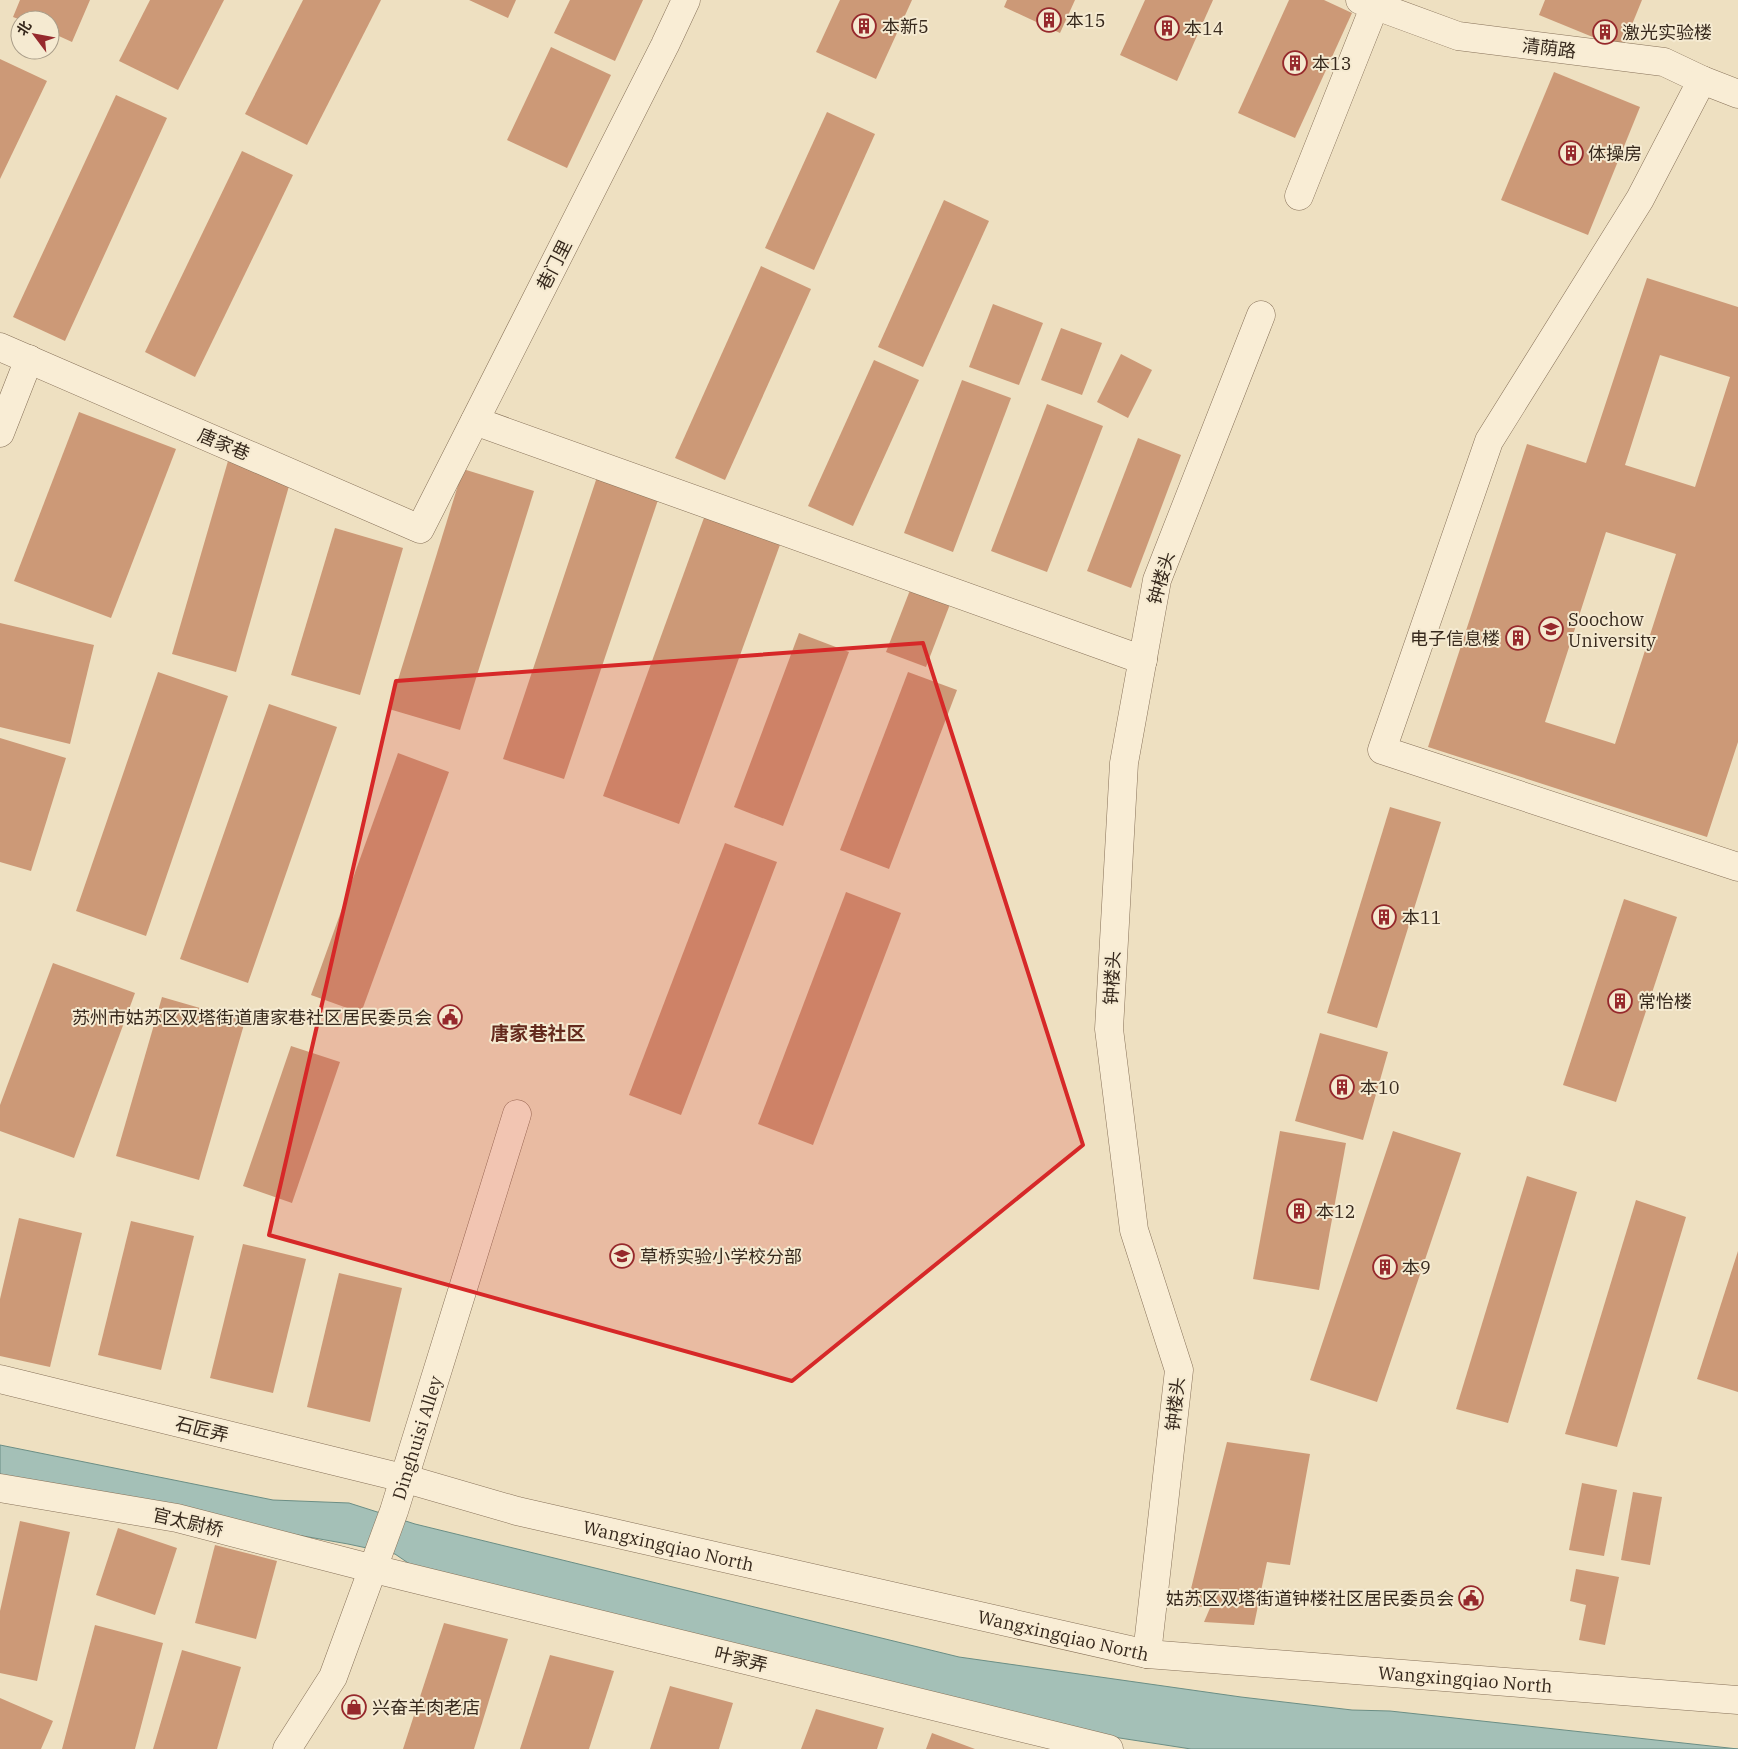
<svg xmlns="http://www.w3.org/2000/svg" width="1738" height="1749" viewBox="0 0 1738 1749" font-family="'IBM Plex Serif','Noto Sans SC',serif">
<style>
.water{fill:#a4c0b7;stroke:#6b8e85}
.building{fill:#c97;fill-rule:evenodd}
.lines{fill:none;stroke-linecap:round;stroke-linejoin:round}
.minor-casing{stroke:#877159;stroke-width:29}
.minor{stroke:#f9edd5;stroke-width:28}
.marked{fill:#d62828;fill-opacity:0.2;stroke:#d62828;stroke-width:4;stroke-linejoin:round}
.labels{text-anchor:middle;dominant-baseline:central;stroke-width:4;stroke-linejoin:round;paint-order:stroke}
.poi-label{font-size:18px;fill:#37291d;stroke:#f5ead1;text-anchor:start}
.street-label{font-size:18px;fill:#37291d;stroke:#f5ead1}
.neighbourhood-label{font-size:19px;font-weight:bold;fill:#642a1d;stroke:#f5ead1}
</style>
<rect width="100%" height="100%" fill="#eee0c1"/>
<polygon class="water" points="0,1445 273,1500 349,1503 415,1524 959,1657 1241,1697 1352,1710 1390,1711 1738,1749 1191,1749 1029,1724 420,1571 395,1554 348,1544 179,1514 0,1477"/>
<g class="building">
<polygon points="20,0 90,0 72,42 50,32 50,20 21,20 13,17"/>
<polygon points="150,0 224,0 178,90 119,61"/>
<polygon points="303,0 381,0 307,145 245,114"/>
<polygon points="469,0 516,0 508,18"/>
<polygon points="570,0 643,0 615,61 554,33"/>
<polygon points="840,0 912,0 876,79 816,52"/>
<polygon points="1007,0 1075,0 1060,33 1004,7"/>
<polygon points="1145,0 1213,0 1177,81 1120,55"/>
<polygon points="1289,0 1324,0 1352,13 1295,138 1238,113"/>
<polygon points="1545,0 1642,0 1622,49 1539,15"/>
<polygon points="551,47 611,75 567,168 507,140"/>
<polygon points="0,59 47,81 0,179"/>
<polygon points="1554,72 1640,107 1588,235 1501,200"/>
<polygon points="116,95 167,118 65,341 13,317"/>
<polygon points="827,112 875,134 814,270 765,248"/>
<polygon points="242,151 293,175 195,377 145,352"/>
<polygon points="944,200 989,221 923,367 878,347"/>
<polygon points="761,266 811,289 725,480 675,458"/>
<path d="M1647 278 1738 307V742L1707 837 1428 747 1527 444 1586 463ZM1660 355 1730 377 1695 487 1625 465ZM1606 532 1676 554 1615 744 1545 722Z"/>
<polygon points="993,304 1043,323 1019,385 969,367"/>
<polygon points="1061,328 1102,343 1082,395 1041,380"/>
<polygon points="1121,354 1152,370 1128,418 1097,402"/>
<polygon points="874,360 919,380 853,526 808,506"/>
<polygon points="962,380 1011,398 953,552 904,533"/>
<polygon points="1047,404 1103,426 1047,572 991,551"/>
<polygon points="79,412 176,449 111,618 14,581"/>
<polygon points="1138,438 1181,455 1131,588 1087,571"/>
<polygon points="228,461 291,479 236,672 172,654"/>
<polygon points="463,469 534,491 460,730 389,709"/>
<polygon points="597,477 659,497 564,779 503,759"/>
<polygon points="705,515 781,542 679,824 603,796"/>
<polygon points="335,528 403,548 360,695 291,675"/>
<polygon points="912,585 952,599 926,667 886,652"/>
<polygon points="0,623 94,645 70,744 0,727"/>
<polygon points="799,633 849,652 783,826 734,807"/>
<polygon points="158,672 228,696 146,936 76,911"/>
<polygon points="908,672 957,690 889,869 840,850"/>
<polygon points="269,704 337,727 248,983 180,959"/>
<polygon points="0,738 66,758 31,871 0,862"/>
<polygon points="398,753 449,772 361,1013 311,995"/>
<polygon points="1390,807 1441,822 1377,1028 1327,1013"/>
<polygon points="725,843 777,862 681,1115 629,1095"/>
<polygon points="846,892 901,913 813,1145 758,1124"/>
<polygon points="1624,899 1677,917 1616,1102 1563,1085"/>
<polygon points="53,963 135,993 74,1158 0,1131 0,1105"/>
<polygon points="162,997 245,1021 199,1180 116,1156"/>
<polygon points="1320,1033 1388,1052 1363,1140 1295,1121"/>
<polygon points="291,1046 340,1062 292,1203 243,1186"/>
<polygon points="1280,1131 1346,1143 1319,1290 1253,1279"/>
<polygon points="1393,1131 1461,1153 1377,1402 1310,1380"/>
<polygon points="1527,1176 1577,1192 1508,1423 1456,1409"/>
<polygon points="1636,1200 1686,1217 1617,1447 1565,1434"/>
<polygon points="19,1218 82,1233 50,1367 0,1356 0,1299"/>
<polygon points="131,1221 194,1236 161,1370 98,1355"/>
<polygon points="243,1244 306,1259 273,1393 210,1378"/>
<polygon points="1738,1251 1738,1392 1697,1379"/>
<polygon points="339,1273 402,1288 370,1422 307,1407"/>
<polygon points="1227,1442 1310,1454 1290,1565 1267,1562 1254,1625 1204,1622 1210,1608 1187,1605"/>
<polygon points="1582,1483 1617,1490 1604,1556 1569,1550"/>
<polygon points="1633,1492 1662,1497 1650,1565 1621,1560"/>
<polygon points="20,1521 70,1532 37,1681 0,1673 0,1611"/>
<polygon points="118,1528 177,1548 155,1615 96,1595"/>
<polygon points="215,1545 277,1561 256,1639 195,1623"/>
<polygon points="1576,1569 1619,1577 1605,1645 1579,1640 1586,1605 1570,1601"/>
<polygon points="444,1623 508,1639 474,1749 403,1749"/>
<polygon points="95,1625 163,1643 135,1749 62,1749"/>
<polygon points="182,1650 241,1667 217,1749 153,1749"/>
<polygon points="550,1655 614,1671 589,1749 520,1749"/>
<polygon points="670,1686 733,1703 719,1749 650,1749"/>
<polygon points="0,1698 53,1721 41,1749 0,1749"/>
<polygon points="816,1709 884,1728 877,1749 801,1749"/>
<polygon points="932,1733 975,1749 926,1749"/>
</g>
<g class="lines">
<g class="minor-casing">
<g id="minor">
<polyline points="1360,0 1458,36 1664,62 1702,80 1738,94"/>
<polyline points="1702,80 1640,199 1489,441 1382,750 1738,867"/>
<polyline points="1299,196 1377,0"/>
<polyline points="0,347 420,529 665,45 686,0"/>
<polyline points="475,421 1143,660"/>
<polyline points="0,433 29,359"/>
<path id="s1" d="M0 1379 403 1478 517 1511 1147 1654 1738 1700"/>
<polyline points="0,1488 177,1518 374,1569 1109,1749"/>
<polyline points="1147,1654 1179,1370 1134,1230 1109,1029 1124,763 1157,580 1261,315"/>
<path id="s2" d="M287 1749 333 1677 394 1511 517 1114"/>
</g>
</g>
<use href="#minor" class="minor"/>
</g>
<path class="marked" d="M923 643 1083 1145 792 1381 269 1235 396 681Z"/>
<defs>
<g id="building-ring" transform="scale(1.25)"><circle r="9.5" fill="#f5ead1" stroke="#96292c" stroke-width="1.5"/><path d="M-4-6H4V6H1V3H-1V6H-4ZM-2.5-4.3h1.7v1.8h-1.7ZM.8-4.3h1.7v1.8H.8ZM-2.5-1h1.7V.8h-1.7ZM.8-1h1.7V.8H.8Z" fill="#96292c"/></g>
<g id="university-ring" transform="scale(1.25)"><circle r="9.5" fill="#f5ead1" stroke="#96292c" stroke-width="1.5"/><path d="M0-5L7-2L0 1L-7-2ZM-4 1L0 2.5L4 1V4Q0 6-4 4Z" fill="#96292c"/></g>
<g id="civic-ring" transform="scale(1.25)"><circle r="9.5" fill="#f5ead1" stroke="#96292c" stroke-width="1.5"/><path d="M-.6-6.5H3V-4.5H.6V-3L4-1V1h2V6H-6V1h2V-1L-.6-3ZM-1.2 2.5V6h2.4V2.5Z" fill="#96292c"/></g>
<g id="school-ring" transform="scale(1.25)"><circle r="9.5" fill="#f5ead1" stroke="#96292c" stroke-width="1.5"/><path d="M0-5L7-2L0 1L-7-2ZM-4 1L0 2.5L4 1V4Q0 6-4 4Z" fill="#96292c"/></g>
<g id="shop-ring" transform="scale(1.25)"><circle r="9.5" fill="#f5ead1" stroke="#96292c" stroke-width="1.5"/><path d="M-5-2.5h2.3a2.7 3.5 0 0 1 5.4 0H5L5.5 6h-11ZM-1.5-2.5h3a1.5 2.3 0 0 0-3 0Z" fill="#96292c"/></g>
</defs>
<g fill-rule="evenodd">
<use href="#building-ring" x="1049" y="20"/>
<use href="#building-ring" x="864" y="26"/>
<use href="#building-ring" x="1167" y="28"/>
<use href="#building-ring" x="1605" y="32"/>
<use href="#building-ring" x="1295" y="63"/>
<use href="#building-ring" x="1571" y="153"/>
<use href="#university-ring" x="1551" y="629"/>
<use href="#building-ring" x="1518" y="638"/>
<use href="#building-ring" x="1384" y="917"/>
<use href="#building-ring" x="1620" y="1001"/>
<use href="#civic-ring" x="450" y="1017"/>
<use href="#building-ring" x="1342" y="1087"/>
<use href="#building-ring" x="1299" y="1211"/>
<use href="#school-ring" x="622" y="1256"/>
<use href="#building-ring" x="1385" y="1267"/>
<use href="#civic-ring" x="1471" y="1598"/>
<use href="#shop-ring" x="354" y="1707"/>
</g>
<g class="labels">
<g class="poi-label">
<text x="1066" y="20">本15</text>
<text x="882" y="26">本新5</text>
<text x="1184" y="28">本14</text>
<text x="1622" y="32">激光实验楼</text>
<text x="1312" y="63">本13</text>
<text x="1588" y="153">体操房</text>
<text x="1568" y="619">Soochow<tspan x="1568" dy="21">University</tspan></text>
<text x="1500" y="638" text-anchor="end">电子信息楼</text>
<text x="1402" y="917">本11</text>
<text x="1638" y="1001">常怡楼</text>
<text x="432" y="1017" text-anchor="end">苏州市姑苏区双塔街道唐家巷社区居民委员会</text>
<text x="1360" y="1087">本10</text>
<text x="1316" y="1211">本12</text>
<text x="640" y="1256">草桥实验小学校分部</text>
<text x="1402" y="1267">本9</text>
<text x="1454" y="1598" text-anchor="end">姑苏区双塔街道钟楼社区居民委员会</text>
<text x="372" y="1707">兴奋羊肉老店</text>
</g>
<g class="street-label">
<text transform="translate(1549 48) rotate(7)">清荫路</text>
<text transform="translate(554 265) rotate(-63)">巷门里</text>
<text transform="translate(224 444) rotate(23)">唐家巷</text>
<text transform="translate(1161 578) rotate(-74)">钟楼头</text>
<text transform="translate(1112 978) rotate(-87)">钟楼头</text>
<text transform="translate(1175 1404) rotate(-84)">钟楼头</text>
<text transform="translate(202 1429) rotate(14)">石匠弄</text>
<text stroke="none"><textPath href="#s2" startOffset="339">Dinghuisi Alley</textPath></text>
<text transform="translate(188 1522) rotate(13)">官太尉桥</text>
<text stroke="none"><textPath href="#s1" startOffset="689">Wangxingqiao North</textPath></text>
<text stroke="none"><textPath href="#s1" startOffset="1094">Wangxingqiao North</textPath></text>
<text transform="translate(741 1659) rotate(14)">叶家弄</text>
<text stroke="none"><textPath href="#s1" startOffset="1499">Wangxingqiao North</textPath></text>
</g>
<g class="neighbourhood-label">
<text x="538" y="1033">唐家巷社区</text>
</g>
</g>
<g transform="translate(35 35) rotate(302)"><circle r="24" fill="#f5ead1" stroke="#a99d89"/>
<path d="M0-4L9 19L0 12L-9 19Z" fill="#96292c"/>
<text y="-8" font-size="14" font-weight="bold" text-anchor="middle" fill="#37291d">北</text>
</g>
</svg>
